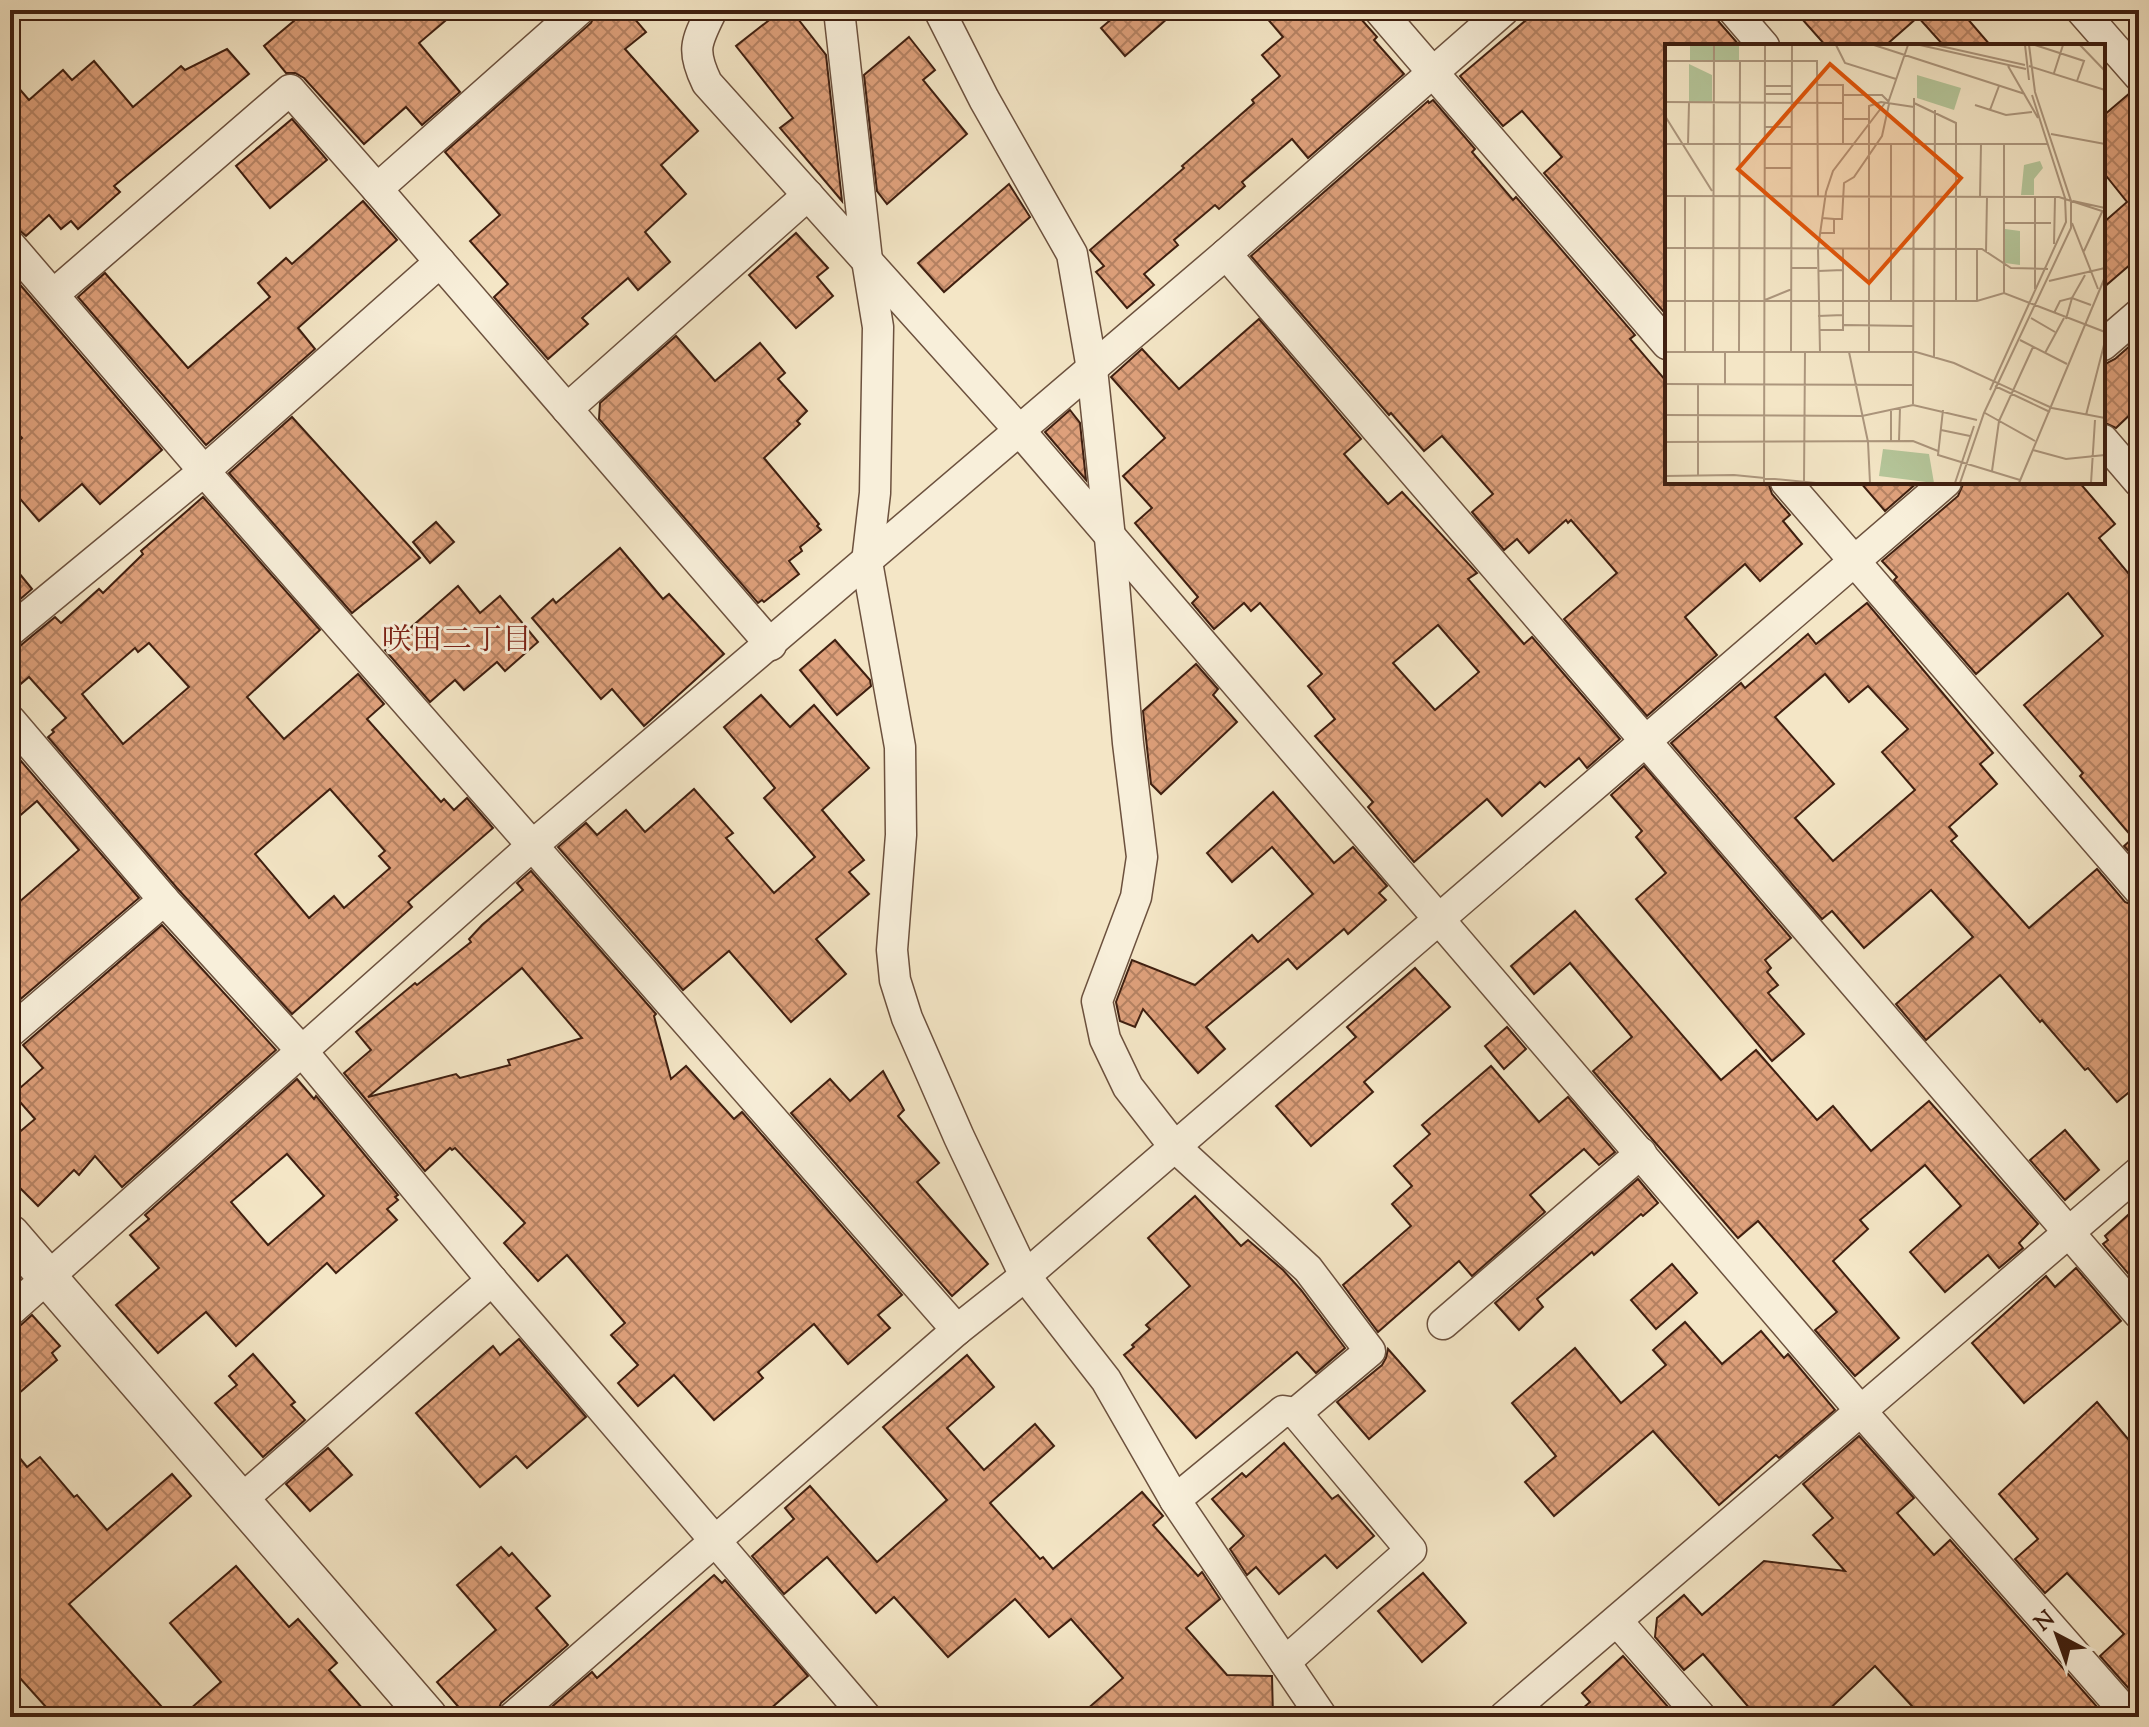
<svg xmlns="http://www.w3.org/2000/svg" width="2149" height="1727" viewBox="0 0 2149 1727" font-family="'Sorts Mill Goudy','Noto Serif JP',serif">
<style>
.building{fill:url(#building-cross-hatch);stroke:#3f1f10;stroke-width:2;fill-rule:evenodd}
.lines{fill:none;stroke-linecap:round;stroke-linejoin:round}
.minor-casing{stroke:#6c513e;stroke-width:33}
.tertiary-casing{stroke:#6c513e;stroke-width:41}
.minor{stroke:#f8efda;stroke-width:30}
.tertiary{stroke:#f8efda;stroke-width:38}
.labels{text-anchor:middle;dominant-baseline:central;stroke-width:6;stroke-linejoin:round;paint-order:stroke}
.neighbourhood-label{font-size:30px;fill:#7a1f14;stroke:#f8efda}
.inset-road{fill:none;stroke:#ac967d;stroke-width:2}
.view{fill:#e0560c;fill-opacity:0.15;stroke:#e0560c;stroke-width:4}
.inset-edge{fill:none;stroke:#3f1f10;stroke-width:4}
</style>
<defs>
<pattern id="building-cross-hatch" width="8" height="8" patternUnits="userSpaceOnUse" patternTransform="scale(2)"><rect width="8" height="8" fill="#dea07b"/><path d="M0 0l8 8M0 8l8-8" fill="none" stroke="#b58263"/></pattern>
</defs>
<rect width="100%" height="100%" fill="#f4e6c6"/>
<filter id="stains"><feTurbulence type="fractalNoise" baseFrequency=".0025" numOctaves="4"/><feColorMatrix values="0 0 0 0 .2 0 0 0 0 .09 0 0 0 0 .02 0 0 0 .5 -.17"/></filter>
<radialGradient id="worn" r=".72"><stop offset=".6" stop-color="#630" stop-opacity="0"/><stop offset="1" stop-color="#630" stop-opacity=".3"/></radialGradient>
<g class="building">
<polygon points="307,10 458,10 419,43 460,92 422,125 406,107 364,144 304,78 295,73 286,73 264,46"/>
<polygon points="597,10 627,10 646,32 625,49 698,131 661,165 686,194 645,232 670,262 638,290 628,278 582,318 588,324 548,359 494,297 508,284 470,241 500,215 445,152 591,23"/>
<polygon points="782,10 791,10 826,55 842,201 780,128 793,118 736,46"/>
<polygon points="1122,10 1177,10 1125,56 1101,28"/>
<polygon points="1260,10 1353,10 1377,37 1374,40 1404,74 1308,158 1292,139 1242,182 1245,186 1219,209 1215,205 1174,240 1178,245 1144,274 1154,285 1127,308 1096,272 1104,266 1090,250 1184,168 1182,166 1254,103 1252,100 1280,76 1262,55 1283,37"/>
<polygon points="1538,10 1713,10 1719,22 1740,46 1667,46 1667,308 1663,311 1544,173 1562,157 1522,111 1503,126 1460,76"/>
<polygon points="1794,10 1960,10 1991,46 1944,46 1918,17 1885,46 1826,46"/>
<polygon points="909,37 935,70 923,80 967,134 887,204 877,191 864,75"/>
<polygon points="227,49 249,74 114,186 120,192 78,229 71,221 61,229 49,215 26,236 17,228 10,227 10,78 29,100 63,70 72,80 94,61 133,107 181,66 185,70"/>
<polygon points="2131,92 2139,94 2139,257 2103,288 2103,223 2127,202 2103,172 2103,116"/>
<polygon points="1433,100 1475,149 1472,152 1513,200 1516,197 1635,335 1630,339 1667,382 1667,482 1768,482 1772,494 1790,515 1783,521 1802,544 1760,581 1745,564 1685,617 1717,655 1647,716 1564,619 1617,573 1571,520 1568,523 1566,520 1529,553 1517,539 1504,550 1472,512 1493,494 1442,436 1424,451 1391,413 1389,415 1251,256 1428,101 1429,103"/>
<polygon points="292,119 327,160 270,208 236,166"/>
<polygon points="1009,184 1030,217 944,292 918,263"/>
<polygon points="363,201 397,240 298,328 315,349 206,445 78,297 105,273 188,368 270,297 258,283 286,258 292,264"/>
<polygon points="796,233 828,268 817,277 833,296 796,328 749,275"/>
<polygon points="10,273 162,450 100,504 82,484 39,521 10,487 10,449 22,438 10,425"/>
<path d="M1259 319 1361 439 1344 454 1388 504 1402 492 1477 573 1468 579 1524 644 1532 637 1620 739 1587 768 1579 758 1545 787 1540 782 1502 816 1487 799 1414 862 1368 807 1373 802 1315 736 1335 719 1308 686 1322 674 1260 603 1251 611 1244 603 1214 629 1192 603 1198 597 1135 523 1152 508 1123 476 1165 438 1111 377 1142 349 1179 389ZM1438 625 1479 672 1435 710 1393 663Z"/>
<polygon points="676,336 715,381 760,343 785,373 778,379 807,411 797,421 800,424 764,458 819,524 817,526 821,530 800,547 802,551 789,561 799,574 764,602 762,600 758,603 599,419 600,403"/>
<polygon points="2139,338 2139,406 2116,428 2103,422 2103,365 2115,359"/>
<polygon points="1070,410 1080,423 1086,480 1045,432"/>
<polygon points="292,417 420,558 352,613 229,473"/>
<polygon points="1860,482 1918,482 1885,511"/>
<polygon points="1964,482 2079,482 2115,524 2099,538 2139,586 2139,862 2124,846 2133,838 2080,776 2083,773 2024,705 2103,636 2068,593 1976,674 1894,580 1897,577 1882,561 1958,496"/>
<path d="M203 497 320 630 247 697 284 739 358 674 384 704 367 719 441 802 444 799 454 810 467 798 493 828 408 902 412 907 292 1014 177 888 48 737 54 732 52 730 66 718 29 677 10 693V649L21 645 55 617 61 623 99 589 103 593 143 554 141 551ZM149 643 189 687 123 744 82 694 135 648 138 652ZM330 789 385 851 379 856 390 868 344 908 334 896 309 918 255 854Z"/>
<polygon points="436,522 454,542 430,563 413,542"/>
<polygon points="620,548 663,599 669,594 724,654 644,726 612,689 601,699 532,618 553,599 556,603"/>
<polygon points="10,562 32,589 10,608"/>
<polygon points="458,586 480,613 500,596 538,642 505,671 497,662 464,690 455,680 430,702 385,650"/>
<path d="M1867 603 1993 753 1980 764 1997 784 1949 827 1957 836 1951 841 2029 928 2097 869 2125 902 2139 908V1084L2117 1102 2088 1068 2085 1070 2042 1020 2040 1022 2000 975 1926 1040 1896 1004 1973 937 1931 890 1864 948 1832 911 1822 919 1671 743 1741 683 1745 688 1808 634 1816 644ZM1825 674 1849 702 1868 686 1908 729 1882 752 1915 790 1833 861 1795 818 1834 784 1775 717Z"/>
<polygon points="835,640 870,680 871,686 837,715 800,670"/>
<polygon points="1196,664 1218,689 1213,695 1237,722 1161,794 1151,784 1143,711"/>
<polygon points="761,695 790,727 814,705 869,768 822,810 864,860 849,872 869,894 816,939 846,974 791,1022 729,951 683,990 558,847 586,823 597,835 626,810 645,832 694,789 733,833 726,838 774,893 815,857 764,798 775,788 724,727"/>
<polygon points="21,761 139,898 10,1008 10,910 79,850 37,801 10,824 10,770"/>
<polygon points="1644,766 1791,938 1765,960 1771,968 1767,972 1778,985 1768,993 1804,1034 1772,1061 1636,899 1666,873 1636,837 1642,831 1611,795"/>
<polygon points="1273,792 1334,863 1353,847 1387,886 1379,893 1386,900 1348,934 1344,929 1297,969 1288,959 1206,1027 1225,1049 1198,1073 1143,1009 1135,1027 1120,1021 1116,1002 1132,960 1195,985 1252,935 1258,942 1313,894 1272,847 1232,882 1207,853"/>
<path d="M531 871 656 1014 654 1016 671 1079 686 1066 734 1119 742 1112 902 1295 878 1315 890 1328 848 1364 814 1324 758 1372 763 1378 714 1420 674 1375 638 1406 618 1383 638 1365 611 1335 625 1323 567 1255 538 1281 504 1243 525 1223 455 1148 452 1150 450 1148 425 1171 344 1073 371 1050 356 1032 415 983 417 985 471 942 469 939 482 925 523 890 517 883ZM522 968 582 1038 508 1060 510 1065 460 1078 456 1074 368 1097Z"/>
<polygon points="1575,911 1721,1080 1756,1050 1817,1120 1833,1106 1871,1151 1929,1101 2038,1224 2019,1243 2023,1248 1999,1268 1988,1255 1945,1292 1910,1252 1961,1206 1925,1165 1860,1220 1868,1229 1833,1261 1899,1338 1855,1376 1815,1330 1837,1312 1758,1221 1738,1238 1593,1071 1632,1037 1570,963 1534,994 1511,966"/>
<polygon points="162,925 276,1050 122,1187 95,1156 79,1175 74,1170 38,1206 10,1178 10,1140 35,1119 13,1094 43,1068 23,1045"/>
<polygon points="1415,968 1450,1007 1364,1082 1373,1092 1311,1146 1276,1106 1356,1037 1347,1027"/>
<polygon points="1507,1027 1526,1049 1504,1069 1485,1046"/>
<polygon points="1491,1066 1539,1122 1568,1097 1615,1152 1599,1165 1584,1149 1530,1195 1545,1212 1472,1276 1459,1261 1378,1332 1343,1285 1411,1226 1392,1204 1412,1186 1394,1166 1430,1134 1422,1125"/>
<polygon points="883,1071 904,1110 898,1116 939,1163 917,1182 988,1264 952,1296 791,1113 830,1079 850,1101"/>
<path d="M297 1079 314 1099 316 1096 398 1195 395 1197 398 1200 387 1209 397 1220 336 1273 327 1263 236 1346 206 1312 158 1353 116 1305 159 1268 130 1235 149 1219 145 1215ZM287 1154 324 1196 268 1245 231 1202Z"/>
<polygon points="2065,1130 2099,1170 2065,1200 2030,1160"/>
<polygon points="1638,1179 1658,1203 1643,1216 1641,1214 1594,1255 1592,1252 1537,1299 1543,1307 1519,1330 1495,1303"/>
<polygon points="1195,1196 1241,1246 1248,1240 1283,1270 1301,1290 1345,1348 1316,1373 1297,1352 1196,1438 1124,1355 1134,1347 1132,1345 1150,1329 1146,1325 1190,1286 1148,1238"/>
<polygon points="2139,1205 2139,1286 2103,1244 2108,1240 2105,1236"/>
<polygon points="1672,1264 1697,1293 1656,1329 1631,1300"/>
<polygon points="2076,1268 2121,1321 2024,1403 1972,1343 2046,1276 2055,1287"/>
<polygon points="32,1315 60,1346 52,1353 57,1360 10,1401 10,1329 21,1325"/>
<polygon points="1685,1322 1722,1364 1761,1331 1784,1358 1788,1354 1835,1410 1779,1458 1776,1455 1719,1505 1653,1431 1554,1516 1525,1482 1556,1456 1512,1403 1575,1348 1621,1403 1666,1365 1653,1350"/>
<polygon points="519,1339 586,1417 527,1468 516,1456 480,1487 416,1413 493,1346 500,1355"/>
<polygon points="1388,1349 1425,1391 1369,1439 1337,1402 1382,1365 1386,1358"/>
<polygon points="253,1354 295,1402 291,1405 305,1420 263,1457 215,1403 237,1385 229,1376"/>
<polygon points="967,1355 994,1387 947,1428 984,1470 1035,1424 1054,1446 990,1503 1040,1559 1043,1557 1053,1569 1142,1492 1163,1516 1153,1525 1198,1576 1202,1572 1220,1599 1186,1628 1227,1675 1272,1676 1273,1717 1078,1717 1123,1678 1071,1619 1049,1637 1015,1599 948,1657 894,1597 876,1613 827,1557 784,1594 752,1556 794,1519 785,1508 810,1486 877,1562 947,1500 883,1427"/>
<polygon points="2097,1402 2139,1452 2139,1700 2100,1656 2124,1634 2067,1573 2045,1593 2015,1559 2038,1539 1999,1494"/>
<polygon points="1859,1436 1914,1498 1897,1513 1934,1555 1950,1540 2106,1717 1922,1717 1875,1666 1821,1717 1757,1717 1703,1654 1684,1670 1655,1637 1657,1618 1684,1595 1702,1615 1764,1561 1845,1571 1813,1535 1833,1518 1803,1484"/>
<polygon points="1284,1443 1332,1499 1338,1495 1374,1536 1337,1568 1325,1555 1279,1594 1256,1567 1247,1575 1230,1549 1244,1536 1212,1499 1242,1473 1246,1477"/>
<polygon points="10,1446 27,1467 40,1457 74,1497 77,1495 107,1530 172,1474 191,1496 69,1604 171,1717 55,1717 10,1667"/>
<polygon points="328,1448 352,1475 310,1511 286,1484"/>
<polygon points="501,1547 509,1556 512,1553 550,1596 536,1608 568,1645 501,1703 495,1717 467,1717 437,1682 496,1630 457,1585"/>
<polygon points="236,1566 289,1627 298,1619 337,1663 329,1670 370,1717 181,1717 221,1682 170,1623"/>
<polygon points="1423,1573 1466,1623 1422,1662 1378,1611"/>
<polygon points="714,1575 722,1583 725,1580 808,1676 761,1717 540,1717 592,1672 597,1678"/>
<polygon points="1623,1656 1677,1717 1573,1717 1590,1702 1582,1693"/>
</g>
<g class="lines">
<g class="minor-casing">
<g id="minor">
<path d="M712 10C696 42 691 50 707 83L1020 431 1860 1410 2130 1717"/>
<polyline points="839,10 867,260 878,327 875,493 867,562 900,747 901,835 892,950 895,980 907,1018 959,1137 1025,1276 1106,1380 1175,1500 1322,1717"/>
<polyline points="939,10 984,99 1072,254 1092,369 1110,538 1128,743 1142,857 1136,897 1097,1001 1105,1039 1128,1087 1174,1146 1308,1269 1370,1351 1296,1413"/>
<polyline points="1379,10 1667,344"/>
<polyline points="1733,10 1764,46"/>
<polyline points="2081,10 2139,76"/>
<polyline points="10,245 204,471 957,1330"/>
<polyline points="1226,254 2139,1314"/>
<polyline points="440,262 377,189 579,10"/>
<polyline points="54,294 290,90 377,189"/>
<polyline points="2103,345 2139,314"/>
<polyline points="567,409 808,195"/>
<polyline points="2103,440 2139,482"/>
<polyline points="1786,482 2139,890"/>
<polyline points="10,631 204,471 440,262 771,645"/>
<polyline points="10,720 164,900 302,1051 492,1280 866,1717"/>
<polyline points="10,1032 164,900"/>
<polyline points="10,1311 533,845 1226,254 1504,10"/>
<polyline points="1443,1324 1641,1153"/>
<polyline points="1175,1500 1283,1411 1296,1413 1411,1550 1285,1662"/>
<polyline points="240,1501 492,1280"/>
<polyline points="1617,1621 1701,1717"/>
<polyline points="513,1717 957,1330 1025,1276 1946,482"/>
<polyline points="1504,1717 2139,1172"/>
</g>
</g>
<g class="tertiary-casing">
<polyline id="tertiary" points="10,1234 428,1717"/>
</g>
<use href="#minor" class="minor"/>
<use href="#tertiary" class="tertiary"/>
</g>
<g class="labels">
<g class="neighbourhood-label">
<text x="457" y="641">咲田二丁目</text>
</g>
</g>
<g transform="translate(1665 44)">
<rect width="440" height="440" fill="#f4e6c6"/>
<path d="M252 31 296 44 289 66 252 54Z" fill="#b5c69a"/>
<path d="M25 1H74V16H25ZM24 20 47 31V58H24ZM375 117 378 124 369 135V151H356L359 121ZM340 185 355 187V221L340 219ZM218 405 264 410 269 439 214 432Z" fill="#b5c69a"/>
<path class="inset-road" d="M171 1 180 19 231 35M209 1 360 50M255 1 361 25M271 1 360 21M360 1 364 36M370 1 419 17 412 37M415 1 440 27M0 17H152L153 152M343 22 373 74M364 22 440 46M389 29 398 1M153 41H178V51M100 42H127M100 50H127M0 58 178 59V100M178 59V51H217L223 57M223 59 243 1M249 59 291 79V257M310 61 341 71 367 68M325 66 334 42M0 72 47 147M178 75H203M100 83H127M386 90 440 100M0 100H383M23 100 24 59M100 124H127M0 152 394 153 440 168M315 153 316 100M408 157 440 164M169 175H177L179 139 189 133 217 92 224 60M339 179H386M407 179 433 245M155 189H169V175L157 174M389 200 390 154M0 204 317 205 346 224 383 225M312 205V257M419 207 437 168M321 208 322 153M127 224H152M153 227 178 226M384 237 440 224M370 245V153M339 249V100M100 256 127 245M0 257H312L339 249 440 288M226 257V100M389 269 395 257 407 254 420 231M153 272 178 271M366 274 390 288M401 275 407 254 426 261M179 281 248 282M154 286H178V205M355 296 402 320M20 307V152M74 307 75 17M0 308H251L289 319 387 364 440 374M48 308 49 1M60 308V340M126 308 127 1M155 308 153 204 161 148 168 127 220 59M184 308 203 398 205 439M204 308V62L216 58 249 63M380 309 399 274M269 313 270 66M0 340 248 341M33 340V432M330 342 385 368M325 346 401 178 400 154 367 51M248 360 249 54M278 366 273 411 355 436M320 369 370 397M0 371 197 372 248 361 312 376M421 371 440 297M276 386 305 392M226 397V366M234 397 235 364M0 398 248 397 273 407M368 406 401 415 440 411M327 427 334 377 368 303M0 432 69 431 151 439M139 438 140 308M99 439 100 1M290 439 309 382M295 439 319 369 406 184V157L370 48 364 1M354 439 440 233M426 439 430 376"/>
<path class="view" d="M165 20 296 134 204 239 73 125Z"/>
<rect width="440" height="440" class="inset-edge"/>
</g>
<rect width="2149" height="1727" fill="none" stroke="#f4e6c6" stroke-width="40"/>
<rect x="12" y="12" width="2125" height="1703" fill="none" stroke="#3f1f10" stroke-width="4"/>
<rect x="20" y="20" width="2109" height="1687" fill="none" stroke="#3f1f10" stroke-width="2"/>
<g transform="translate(2057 1635) rotate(319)" stroke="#f8efda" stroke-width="6" paint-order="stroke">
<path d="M0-6L14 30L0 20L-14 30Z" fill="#3f1f10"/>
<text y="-12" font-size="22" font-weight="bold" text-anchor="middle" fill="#3f1f10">N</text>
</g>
<rect width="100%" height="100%" filter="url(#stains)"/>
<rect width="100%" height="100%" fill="url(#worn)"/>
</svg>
